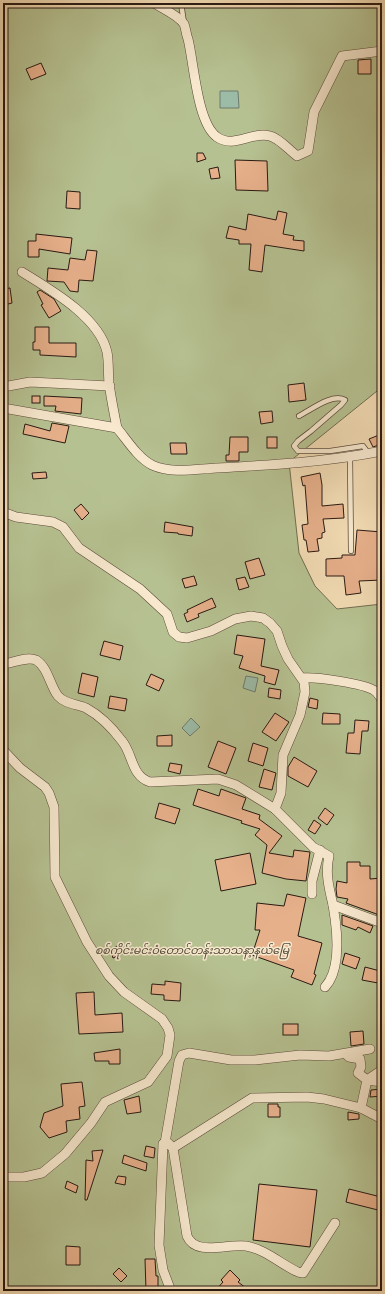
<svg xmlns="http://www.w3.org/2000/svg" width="385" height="1294" viewBox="0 0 385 1294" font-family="Alegreya,'Noto Sans Myanmar',serif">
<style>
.green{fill:#b6c191;stroke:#706d52}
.water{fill:#9cbca8;stroke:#6e7b6c}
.building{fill:#e6b08b;stroke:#291912}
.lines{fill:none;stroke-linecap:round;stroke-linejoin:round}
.lane-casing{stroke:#5b4a3a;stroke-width:6}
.street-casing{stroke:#5b4a3a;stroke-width:10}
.lane{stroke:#f7e8ce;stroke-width:4.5}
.street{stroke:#f7e8ce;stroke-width:9}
.labels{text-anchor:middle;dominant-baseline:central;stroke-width:3;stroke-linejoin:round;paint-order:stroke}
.park-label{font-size:11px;font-style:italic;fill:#534b38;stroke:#f7e8ce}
</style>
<rect width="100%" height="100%" fill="#f2dbb4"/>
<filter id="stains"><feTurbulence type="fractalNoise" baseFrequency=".005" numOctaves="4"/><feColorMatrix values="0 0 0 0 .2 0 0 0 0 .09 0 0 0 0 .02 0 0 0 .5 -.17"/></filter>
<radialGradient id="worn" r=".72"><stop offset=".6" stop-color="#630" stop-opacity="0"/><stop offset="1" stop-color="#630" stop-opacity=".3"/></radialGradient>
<polygon class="green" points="3,3 382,3 382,387 289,462 299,553 315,586 337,609 382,604 382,1291 3,1291"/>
<g class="water">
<polygon points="220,91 238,91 239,108 220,108"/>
<polygon points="246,676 258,678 255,692 243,688"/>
<polygon points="191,718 200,727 190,736 182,728"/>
</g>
<g class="building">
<polygon points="371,59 371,74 358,74 358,60"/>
<polygon points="41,63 46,74 31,80 26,69"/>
<polygon points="197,153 203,153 206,159 197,162"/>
<polygon points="235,160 267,161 268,191 236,190"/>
<polygon points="218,167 220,178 211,179 209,169"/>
<polygon points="67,191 80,192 80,209 66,208"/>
<polygon points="278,211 287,213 283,234 294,236 293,240 304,241 304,251 265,245 262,272 249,270 251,244 239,244 239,240 226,238 229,226 246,230 248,214 276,220"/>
<polygon points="36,234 72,238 70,254 39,249 39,257 28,257 28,241 36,241"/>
<polygon points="87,250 97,251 93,281 79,280 78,292 70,291 64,282 47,281 48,268 68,270 70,258 85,260"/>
<polygon points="10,288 12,303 4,305 3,289"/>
<polygon points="40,290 54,299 61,311 49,318 41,305 43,304 37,292"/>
<polygon points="35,327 49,327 49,343 76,343 76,357 40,355 40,350 33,350 33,342 35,342"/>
<polygon points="304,383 306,400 289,402 288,385"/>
<rect x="32" y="396" width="8" height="7"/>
<polygon points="44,396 82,398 81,414 55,411 56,406 44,406"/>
<polygon points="272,411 273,422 261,424 259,412"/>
<polygon points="52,423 69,426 65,443 23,434 25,424 50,431"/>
<polygon points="379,435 382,444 373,447 369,439"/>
<polygon points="230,437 248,437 248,452 239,452 239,461 226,461 226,455 229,455"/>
<rect x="267" y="437" width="10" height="11"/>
<polygon points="170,443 186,443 187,454 171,454"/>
<polygon points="46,472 47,478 33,479 32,473"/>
<polygon points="320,473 322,485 322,506 343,504 344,518 323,519 325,532 322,533 322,538 317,539 319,551 308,552 306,540 304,540 302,525 308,524 305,485 303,486 301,477"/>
<polygon points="81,504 89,513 82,520 74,510"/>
<polygon points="165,522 193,527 192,536 178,534 178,533 164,532"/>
<polygon points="357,530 382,532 379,566 382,566 382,580 359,581 361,593 346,595 344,576 326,576 326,559 342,558 342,555 355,555"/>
<polygon points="259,558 265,575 250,579 245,562"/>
<polygon points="194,576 197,585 185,588 182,579"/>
<polygon points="245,577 249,587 239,590 236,579"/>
<polygon points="212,598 216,607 198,614 199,617 187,622 184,614 188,612 187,610"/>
<polygon points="237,635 265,639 261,666 279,670 275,685 264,682 265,676 239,668 243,656 234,654"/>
<polygon points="104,641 123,646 120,660 100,655"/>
<polygon points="82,673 98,677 94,697 78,693"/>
<polygon points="151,674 164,680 159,691 146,685"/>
<polygon points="269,688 281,690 280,699 268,697"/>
<polygon points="110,696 127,699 125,711 108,708"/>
<polygon points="310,698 318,700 317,709 308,707"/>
<polygon points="275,713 289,722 276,741 262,732"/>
<polygon points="323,713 340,714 340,724 322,724"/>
<polygon points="355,720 369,721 368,731 362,731 360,754 346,753 348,733 354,733"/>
<polygon points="172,735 172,746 157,746 157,736"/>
<polygon points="218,741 236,748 226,774 208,767"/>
<polygon points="253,743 268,748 263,766 248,761"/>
<polygon points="294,757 317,771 308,787 288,776 288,767"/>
<polygon points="170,763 182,765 180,774 168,771"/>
<polygon points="264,769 276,773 272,790 259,787"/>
<polygon points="198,789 219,796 221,789 246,798 242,809 260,815 259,819 282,836 269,853 293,857 294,850 310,852 306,881 286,879 262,873 267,845 255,835 260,829 241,823 242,821 193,805"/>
<polygon points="159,803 180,809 175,824 155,818"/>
<polygon points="325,808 334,815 327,825 318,818"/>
<polygon points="314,820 321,825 315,834 308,830"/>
<polygon points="250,853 256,884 221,891 215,860"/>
<polygon points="347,862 360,862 360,866 370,866 370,879 382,878 382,916 346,903 348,899 337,897 336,889 337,881 347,883"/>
<polygon points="287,894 306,898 298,936 322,943 314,974 316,975 312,985 291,977 294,970 252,955 260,930 255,930 257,903 284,906"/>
<polygon points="342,915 373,926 370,933 358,927 356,930 342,925"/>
<polygon points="120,945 124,953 113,958 110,949"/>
<polygon points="345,953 360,958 356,969 342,964"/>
<polygon points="365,967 380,971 378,983 362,980"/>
<polygon points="165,981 181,983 180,1001 164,1000 164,995 151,994 152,984 165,985"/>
<polygon points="94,992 95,1015 122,1013 123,1032 79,1034 76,993"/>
<rect x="283" y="1024" width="15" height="11"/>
<polygon points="363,1031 364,1044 351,1046 350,1032"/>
<polygon points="120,1049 120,1064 109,1064 109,1061 95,1061 94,1053"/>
<polygon points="82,1082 85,1106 79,1107 80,1119 66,1121 67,1132 49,1138 40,1127 44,1113 63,1106 61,1084"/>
<polygon points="382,1089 382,1096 370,1097 371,1090"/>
<polygon points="139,1096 141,1112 127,1114 124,1100"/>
<polygon points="268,1104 278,1104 278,1107 280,1107 280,1117 268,1117"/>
<polygon points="348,1112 359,1114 359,1119 348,1120"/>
<polygon points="146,1146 155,1148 154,1158 144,1156"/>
<polygon points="103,1150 87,1200 85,1200 86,1160 93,1161 92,1151"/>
<polygon points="124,1155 147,1163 146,1171 122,1163"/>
<polygon points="118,1176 126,1177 125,1185 115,1183"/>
<polygon points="67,1181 78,1186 76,1193 65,1188"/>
<polygon points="259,1184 317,1190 310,1247 253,1240"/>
<polygon points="349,1189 381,1197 378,1210 346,1202"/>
<polygon points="66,1246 80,1247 80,1265 66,1265"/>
<polygon points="145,1259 155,1259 156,1276 158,1276 158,1291 146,1291"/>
<polygon points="119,1268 127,1276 121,1282 113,1274"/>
<polygon points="230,1270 240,1280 238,1282 250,1291 215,1291 223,1282 221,1280"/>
</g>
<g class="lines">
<g class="lane-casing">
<g id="lane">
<polyline points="181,3 184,23"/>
<path d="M299 416C311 410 332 393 345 400L341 405 311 431 298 441 294 446 298 451H330L363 446 369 454"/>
<polyline points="350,457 351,551"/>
</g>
</g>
<g class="street-casing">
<g id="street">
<path d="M154 3C163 9 178 15 184 24 186 28 186 35 188 39 194 63 197 123 217 137 234 149 252 131 270 136 279 138 289 150 297 156L308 151 314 112 342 56 382 51"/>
<path d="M22 272C51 290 99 317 107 352 109 362 108 373 109 383 111 398 114 413 117 428"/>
<polyline points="3,387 30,382 110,386"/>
<path d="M3 408 117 428C127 440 138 458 152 465 171 474 196 469 216 468 271 465 327 462 382 451"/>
<polyline points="3,512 16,517 53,522 63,527 79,548 140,589 167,614 173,632 179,637 187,638 211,631 235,619 251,616 263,618 270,623 277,631 282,646 288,659 304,682 305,692 300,715 283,755 281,793 275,809"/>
<path d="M3 664C13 663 27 656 36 660 48 667 50 686 58 696 65 704 77 704 86 708 99 715 113 729 122 741 133 754 131 776 150 782L218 779 236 785 275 809 313 847 329 856C325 873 329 888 333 905L382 923"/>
<path d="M302 678C315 677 364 683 375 691 377 692 379 696 381 698"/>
<polyline points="3,750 20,768 45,787 49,793 54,807 55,877 87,942 109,976 124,992 162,1019 168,1028 170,1035 167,1056 148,1082 105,1102 91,1123 65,1154 42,1173 24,1177 3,1177"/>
<polyline points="312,894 312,881 320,850"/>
<path d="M325 987C342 969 337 928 333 905"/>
<polyline points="346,1054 349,1057 360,1059 361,1067 358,1073 367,1080 382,1082"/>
<polyline points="361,1108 367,1080 382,1070"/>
<polyline points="165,1143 179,1061 182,1055 189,1053 231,1060 255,1060 300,1055 329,1056 370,1049"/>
<polyline points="173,1148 252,1098 307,1097 324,1099 361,1108 382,1119"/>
<path d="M171 1291 163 1270 159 1245 163 1144 168 1143 173 1148 187 1236C196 1257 228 1243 246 1246 265 1249 282 1265 298 1272L303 1273 335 1223"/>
</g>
</g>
<use href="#lane" class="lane"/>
<use href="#street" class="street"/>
</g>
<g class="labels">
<g class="park-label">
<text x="192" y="950">စစ်ကိုင်းမင်းဝံတောင်တန်းသာသနာ့နယ်မြေ</text>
</g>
</g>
<rect width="385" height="1294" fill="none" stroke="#f2dbb4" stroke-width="16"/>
<rect x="4" y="4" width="377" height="1286" fill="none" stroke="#291912" stroke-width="2"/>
<rect x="8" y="8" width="369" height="1278" fill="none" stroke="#291912"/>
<rect width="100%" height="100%" filter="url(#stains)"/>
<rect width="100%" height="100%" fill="url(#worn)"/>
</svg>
